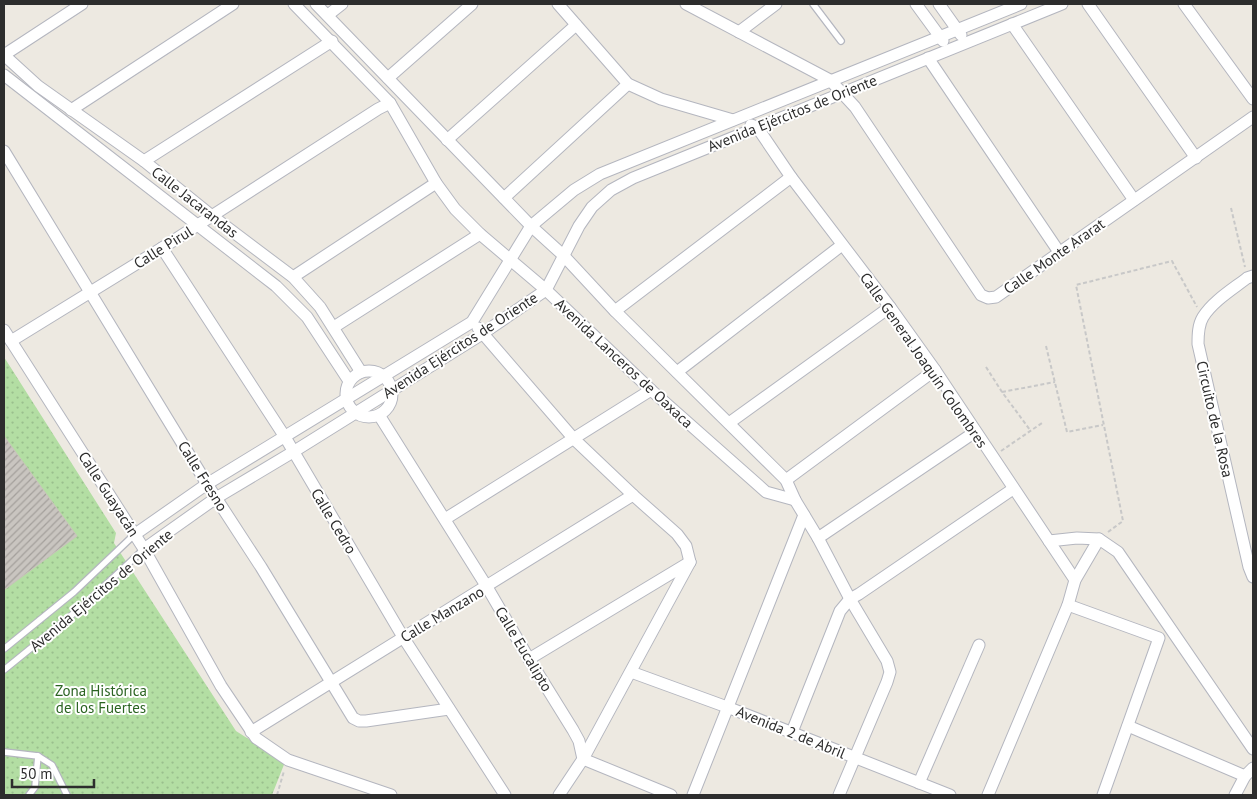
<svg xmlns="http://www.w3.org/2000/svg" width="1257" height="799" viewBox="0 0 1257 799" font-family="'PT Sans',sans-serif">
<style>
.park{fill:url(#park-dots)}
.building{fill:url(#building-hatch);stroke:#c8c4ba}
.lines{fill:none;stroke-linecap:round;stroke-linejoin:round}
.service-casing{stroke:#b4b6bf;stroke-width:8}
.minor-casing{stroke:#b4b6bf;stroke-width:13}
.path{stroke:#c8c8c8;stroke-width:2;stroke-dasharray:4 2.5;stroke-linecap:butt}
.service{stroke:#fff;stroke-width:5.5}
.minor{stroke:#fff;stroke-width:11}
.labels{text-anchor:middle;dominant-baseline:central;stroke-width:4;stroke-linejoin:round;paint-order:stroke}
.street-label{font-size:15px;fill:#2d2d2d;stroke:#fff}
.park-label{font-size:15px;fill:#2b6422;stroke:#fff}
</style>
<defs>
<pattern id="park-dots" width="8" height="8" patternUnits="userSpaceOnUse" patternTransform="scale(1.25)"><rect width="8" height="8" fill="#b3dea3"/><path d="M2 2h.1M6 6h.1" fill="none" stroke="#9abf8d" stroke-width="1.8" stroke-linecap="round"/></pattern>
<pattern id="building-hatch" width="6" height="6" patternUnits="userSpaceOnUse" patternTransform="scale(1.25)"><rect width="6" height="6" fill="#c9c5c0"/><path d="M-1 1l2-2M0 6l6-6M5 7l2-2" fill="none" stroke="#a4a09c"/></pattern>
</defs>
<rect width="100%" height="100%" fill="#ede9e1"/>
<polygon class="park" points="4,357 116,533 114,543 236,731 285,762 272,795 4,795"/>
<polygon class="building" points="4,436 77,536 4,590"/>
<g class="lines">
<g class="service-casing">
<g id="service">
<polyline points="813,4 841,41"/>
<polyline points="4,649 74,592 134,535"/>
<polyline points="4,670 84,605 144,549"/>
<polyline points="4,752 38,756 35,787 29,795"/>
<polyline points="38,756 52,765 67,795"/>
</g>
</g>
<g class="minor-casing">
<g id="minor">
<polyline points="294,4 390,103 436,183 455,209 480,234 546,290 651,390 766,492 795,500"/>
<polyline points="316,4 531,226 563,255 615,311 786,480 795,500 818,538 850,599 887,661 890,672 887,682 839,795"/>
<polyline points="558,4 628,84 661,99 733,120"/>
<polyline points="686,4 830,80 855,107 981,295 988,298 996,297 1253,117"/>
<polyline points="916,4 943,41"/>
<polyline points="939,4 961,35"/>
<polyline points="1088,4 1196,158"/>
<polyline points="1184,4 1253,99"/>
<polyline points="328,15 342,4"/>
<polyline points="1012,24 1134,200"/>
<polyline points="739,32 776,4"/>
<polyline points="4,55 38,86 144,161 212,216 293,277 320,307 361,372"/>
<polyline points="4,55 82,4"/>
<polyline points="928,58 1059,252"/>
<polyline points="4,75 276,286 307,317 349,381"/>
<polyline points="388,78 472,4"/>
<polyline points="71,110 233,4"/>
<polyline points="751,125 757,127 791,177 890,307 935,370 1075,580"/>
<polyline points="447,140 576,25"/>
<polyline points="4,151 207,484 261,567 353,718 359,721 366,721 449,709"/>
<polyline points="144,161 332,41"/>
<polyline points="504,198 628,84"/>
<polyline points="162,248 285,437 403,637 505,795"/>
<path d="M1253 276 1247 278C1233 289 1213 301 1203 317 1198 325 1198 335 1198 344L1249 567 1253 577"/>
<polyline points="293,277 436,183"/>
<polyline points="615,311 791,177"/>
<polyline points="334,327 480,234"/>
<polyline points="478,328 574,439 633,495 677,534 686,546 690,562"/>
<polyline points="4,330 144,549 221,686 256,738 288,760 391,795"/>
<polyline points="11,341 162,248 378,109 390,103"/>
<circle cx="369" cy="394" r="23"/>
<polyline points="677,372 842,245"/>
<polyline points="379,415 487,587 529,659 573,730 579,741 583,759 671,795"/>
<polyline points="729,423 890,307"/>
<polyline points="786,480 935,370"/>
<polyline points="445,519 651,390"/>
<polyline points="134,535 207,484 472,322 531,226 574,190 600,174 1021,4"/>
<polyline points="818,538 975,432"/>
<polyline points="1049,541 1077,538 1099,539 1118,552 1253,749"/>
<polyline points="144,549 216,498 293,452 482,334 546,290 579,226 592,207 611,190 633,178 1062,4"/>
<polyline points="1068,605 1159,638 1103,795"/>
<polyline points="529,659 690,562"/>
<polyline points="631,672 727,707 950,795"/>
<polyline points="1128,726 1245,776"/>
<polyline points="251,732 633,495"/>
<polyline points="792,732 840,611 850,599 859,594 1013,489"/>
<polyline points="919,783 979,645"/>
<polyline points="559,795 583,759 690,562"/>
<polyline points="693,795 804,515"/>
<polyline points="988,795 1068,605 1075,580 1099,539"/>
<polyline points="1235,795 1245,776 1253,768"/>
</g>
</g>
<g class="path">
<polyline points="1231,208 1245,267"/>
<polyline points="1046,346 1067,432 1103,425"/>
<polyline points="986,367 1002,392 1030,430"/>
<polyline points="1002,392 1055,382"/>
<polyline points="1001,451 1042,423"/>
<polyline points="1108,532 1123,521 1076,285 1172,261 1197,307"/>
<polyline points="277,795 284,771"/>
</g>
<use href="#service" class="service"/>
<use href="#minor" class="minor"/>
</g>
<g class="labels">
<g class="street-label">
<text transform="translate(792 113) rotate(-22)">Avenida Ejércitos de Oriente</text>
<text transform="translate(195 202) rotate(38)">Calle Jacarandas</text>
<text transform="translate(163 247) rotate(-32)">Calle Pirul</text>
<text transform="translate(1054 256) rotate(-35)">Calle Monte Ararat</text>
<text transform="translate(460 345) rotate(-33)">Avenida Ejércitos de Oriente</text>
<text transform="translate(924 360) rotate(55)">Calle General Joaquín Colombres</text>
<text transform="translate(624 363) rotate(43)">Avenida Lanceros de Oaxaca</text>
<text transform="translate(1215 419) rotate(77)">Circuito de la Rosa</text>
<text transform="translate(203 476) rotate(58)">Calle Fresno</text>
<text transform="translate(109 494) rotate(57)">Calle Guayacán</text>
<text transform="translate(334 521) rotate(59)">Calle Cedro</text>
<text transform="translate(101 590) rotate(-40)">Avenida Ejércitos de Oriente</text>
<text transform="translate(442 614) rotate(-31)">Calle Manzano</text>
<text transform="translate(524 649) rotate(59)">Calle Eucalipto</text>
<text transform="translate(791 732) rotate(22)">Avenida 2 de Abril</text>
</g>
<g class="park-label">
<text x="101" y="690">Zona Histórica<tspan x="101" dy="17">de los Fuertes</tspan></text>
</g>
</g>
<rect width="1257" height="799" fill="none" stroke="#2d2d2d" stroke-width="10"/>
<path d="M12 779v8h82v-8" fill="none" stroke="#2d2d2d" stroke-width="2.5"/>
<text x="20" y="779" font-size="15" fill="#2d2d2d" stroke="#ffffff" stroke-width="4" paint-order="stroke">50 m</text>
</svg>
